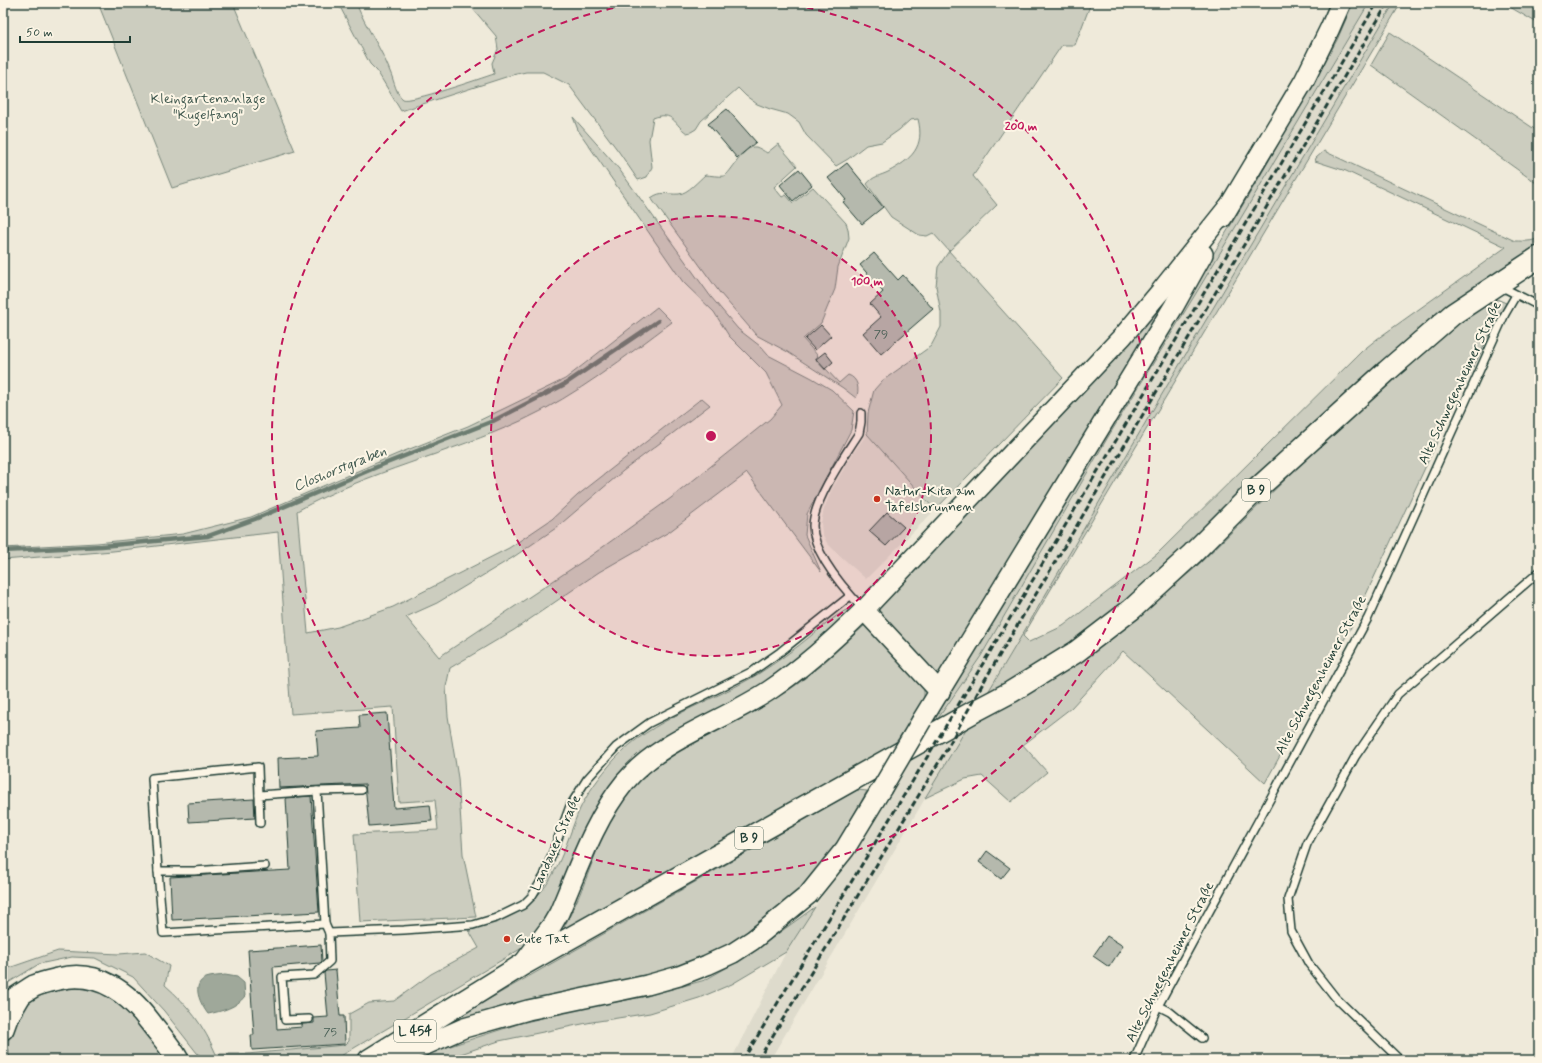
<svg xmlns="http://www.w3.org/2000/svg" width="1542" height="1063" viewBox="0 0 1542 1063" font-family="Mynerve,sans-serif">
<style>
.built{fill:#dedbcc}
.green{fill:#cccdbf;stroke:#76857a}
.water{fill:#9fa89a;stroke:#6c7d71}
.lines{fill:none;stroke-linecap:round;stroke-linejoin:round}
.stream{stroke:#6c7d71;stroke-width:4.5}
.building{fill:#b5b9ad;stroke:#1f3d34}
.lane-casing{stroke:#1f3d34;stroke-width:10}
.secondary-casing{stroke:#1f3d34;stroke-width:22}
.primary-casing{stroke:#1f3d34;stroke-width:24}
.lane{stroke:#fcf5e5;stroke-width:7}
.secondary{stroke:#fcf5e5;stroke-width:19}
.primary{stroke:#fcf5e5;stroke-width:21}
.rail{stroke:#1f3d34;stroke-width:3;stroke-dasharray:6 3;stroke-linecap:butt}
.secondary-bridge-casing{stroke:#1f3d34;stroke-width:22;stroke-linecap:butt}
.secondary-bridge{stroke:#fcf5e5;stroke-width:19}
.ring{fill:none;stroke:#c2185b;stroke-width:2;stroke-dasharray:7 5}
.poi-dot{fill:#c8321e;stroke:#fcf5e5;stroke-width:1.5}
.labels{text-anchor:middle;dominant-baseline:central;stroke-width:4;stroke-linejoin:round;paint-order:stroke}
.number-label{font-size:12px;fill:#445c52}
.shield{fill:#fcf5e5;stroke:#617469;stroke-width:1}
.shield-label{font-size:13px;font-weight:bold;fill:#1f3d34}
.park-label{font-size:14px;fill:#425a50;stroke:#fcf5e5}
.street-label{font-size:14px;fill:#1f3d34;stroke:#fcf5e5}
.poi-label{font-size:14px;fill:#1f3d34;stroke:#fcf5e5;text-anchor:start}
.water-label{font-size:15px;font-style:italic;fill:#455d53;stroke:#fcf5e5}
.centre{fill:#c2185b;stroke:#fcf5e5;stroke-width:2}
.ring-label{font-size:12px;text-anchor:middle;font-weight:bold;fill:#c2185b;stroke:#fcf5e5;stroke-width:4;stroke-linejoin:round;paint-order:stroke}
</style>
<rect width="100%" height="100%" fill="#efeada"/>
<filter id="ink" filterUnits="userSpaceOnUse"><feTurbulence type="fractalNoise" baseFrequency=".025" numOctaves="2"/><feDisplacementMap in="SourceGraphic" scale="8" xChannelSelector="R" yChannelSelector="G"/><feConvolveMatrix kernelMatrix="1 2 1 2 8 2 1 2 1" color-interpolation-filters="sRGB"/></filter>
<g filter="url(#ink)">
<g class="built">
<polygon points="1369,3 1394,3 1158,401 1022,635 770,1060 731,1060 786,952 897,779 981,656 1108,437 1198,290"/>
<polygon points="867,434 935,510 866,579 835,551 827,543 822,533 821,523 824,509 832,489 854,452"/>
</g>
<g class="green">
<polygon points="98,3 233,3 295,151 172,188"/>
<path d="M338 3H356C366 28 382 49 391 74 394 81 396 94 403 99 410 103 482 78 494 74L492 63 498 49 496 36 468 3H1091L1075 45H1062L973 176 997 205 949 251 1063 378 935 510 867 434 868 413 874 390 882 381 931 346 941 327V313L936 286 938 267 949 251 933 233 927 236 919 235 891 217 867 184C873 176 880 176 888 172 912 159 925 147 918 119L910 120 899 130 882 142 866 145 848 159 836 166 806 135 799 122 788 114 770 109 757 104 746 96 738 88 701 121 696 129 691 132 687 133C674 125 674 110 653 118L649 140 652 167 647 177 638 180 619 152 569 85 543 72H526L512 75 401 111 377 71 370 64Z"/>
<polygon points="1353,3 1369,3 1198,290 1108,437 981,656 937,720 934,719 1256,183 1320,71 1337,40"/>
<path d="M1394 3H1401L1023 636 1029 642 1063 626 1157 554 1362 351 1377 339 1506 247 1346 171 1315 161 1316 158 1324 151 1515 241C1524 241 1531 242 1539 238V248L1492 277 1124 628 1195 568 1356 410 1460 321 1497 299 1506 303 1458 397 1350 629 1265 783 1123 651 1071 708 1023 745 1047 772 1011 802 982 776 965 779 925 798 1022 635 1158 401Z"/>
<polygon points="1503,3 1539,3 1539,24"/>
<polygon points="1390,32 1539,132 1539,185 1371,65"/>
<path d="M573 117 619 169 711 297 738 329 760 346 768 355 812 378 832 390 854 411 851 430 807 514 805 535 821 572 747 473 669 532 599 572 514 630 450 668 446 687 448 716 458 778 463 854 476 917 360 922 354 834 438 830 435 800 399 802 393 707 291 714 278 532 113 551 3 560V548L97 543 183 534 251 517 397 454 468 426 565 379 657 307 672 322C625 357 577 395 523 420 449 454 368 471 297 511L308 633 338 627 393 607 509 548 552 519 578 495 702 398 710 405 623 471 556 528 512 558 437 603 406 617 439 657 589 557 671 498 770 419 782 405 766 373 729 336 714 312 683 282 578 130Z"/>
<path d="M778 144 797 166 774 187 782 197 786 195 793 203 813 187 846 223 848 229 849 238 838 267 835 289 821 323 803 339 818 356 815 359 825 370 826 369 839 383 848 375C858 378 860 390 856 398L843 388 786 351 756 335 720 293 651 198C662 190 667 195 679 194 688 193 698 181 705 175 710 175 719 177 724 176 731 174 743 145 756 147 759 148 764 151 767 153Z"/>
<polygon points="1164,298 1166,300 1116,386 941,673 934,675 880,613 878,607"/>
<path d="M846 610 850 612 803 660 653 751 551 915 527 945 334 1060H205L197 1053 164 1011 133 977 95 958 72 957 39 964 3 986V970L58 951 119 954 145 952 169 966 165 985C188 1005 204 1026 216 1054H247L345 1045 349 1041V1014L369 1003 394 1001 431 974 479 948 468 929C503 923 536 907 553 874 564 854 570 833 578 813 587 793 600 776 614 760 652 718 711 703 758 674 777 662 795 649 812 635 824 626 833 617 846 610Z"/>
<path d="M865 625 924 690V698L916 713 889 752 570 931 564 927C575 907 584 885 592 863 600 843 607 821 619 803 654 751 720 731 771 701 807 681 835 652 865 625Z"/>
<polygon points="857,790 867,791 831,856 808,885 741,941 670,972 431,1032"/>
<polygon points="815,907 786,952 732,984 699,998 650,1013 592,1022 499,1041 443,1060 415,1060 438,1050 521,1023 584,1008 647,996 705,980 747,956"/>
<path d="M78 988C90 990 102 991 113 998 133 1011 152 1040 165 1060H10C7 1042 8 1034 18 1019 20 1015 23 1010 26 1006 36 993 63 989 78 988Z"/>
</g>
<path class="water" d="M225 975 237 977 244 983 245 996C236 1008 222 1011 208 1014 201 1005 190 984 206 978 211 976 219 976 225 975Z"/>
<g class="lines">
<polyline class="stream" points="3,551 102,546 208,536 255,519 379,466 493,421 565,384 658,321"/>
</g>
<g class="building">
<polygon points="727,109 756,142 737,158 708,124"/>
<polygon points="847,163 883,207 862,224 843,202 846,200 828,178"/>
<polygon points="799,169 812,185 793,201 780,185"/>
<polygon points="874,253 898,280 903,275 933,309 881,354 863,333 881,317 870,304 883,292 860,265"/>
<polygon points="821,325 831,336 815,350 805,339"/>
<polygon points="825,352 833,362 825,369 816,359"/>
<polygon points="887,512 904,527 886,546 869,531"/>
<polygon points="387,713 394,808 430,805 432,821 369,826 365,784 279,788 278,758 318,756 316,731 360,728 359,715"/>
<polygon points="311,796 319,912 172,920 170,877 290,870 286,798"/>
<polygon points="254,799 255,818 189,822 188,803"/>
<polygon points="987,851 1010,868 1001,879 979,862"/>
<polygon points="1107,936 1123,946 1109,967 1093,956"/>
<polygon points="321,945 322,961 320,963 273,967 277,1029 302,1027 302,1024 314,1023 314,1018 328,1017 324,973 326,971 336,970 340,1016 344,1016 345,1044 252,1050 251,1035 254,1035 248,950"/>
</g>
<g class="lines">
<g class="lane-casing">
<g id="lane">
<polyline points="1500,286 1539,306"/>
<path d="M861 413V422L859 433C845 455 813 501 813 526 813 554 845 590 863 609"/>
<polyline points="259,795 258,767 152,778 158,871 163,933 325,924 329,933"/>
<polyline points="260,823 259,795 317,791"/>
<polyline points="158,871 194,871 265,866"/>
<polyline points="325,924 317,791 361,790"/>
<polyline points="1158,1006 1170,1012 1202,1038"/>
<polyline points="309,1019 285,1020 282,977 314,975 330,961 329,933 404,930 473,925 496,918 523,905 532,896 544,876 570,806 587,779 616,747 649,723 753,671 780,652 850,596"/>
<polyline points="1134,1060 1158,1006 1368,618 1505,314 1516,295"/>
<polyline points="1400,1060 1335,997 1309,964 1291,931 1288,899 1307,844 1355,757 1398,694 1539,572"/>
</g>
</g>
<g class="secondary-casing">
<g id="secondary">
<polyline points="1222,218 1304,81 1330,28 1341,3"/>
<polyline points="864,610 940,692"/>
<polyline points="922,720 1174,306 1203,254"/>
<path d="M522 965 552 925 559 913C578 869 594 820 625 782 661 739 724 721 770 690 804 667 835 639 864 610L1123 336 1160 292 1228 207"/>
<polyline points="383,1060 421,1047 464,1028 528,1010 647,985 679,976 707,965 733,953 753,940 808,895 845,849 882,788"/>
</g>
</g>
<g class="primary-casing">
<g id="primary">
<path d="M3 1006C13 1000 24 992 34 986 41 983 50 981 58 979 97 969 128 992 151 1023 160 1035 171 1047 178 1060"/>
<polyline points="3,1029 7,1018 20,996"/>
<polyline points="369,1060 522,965 975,711 1011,692 1076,652 1132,609 1192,554 1257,489 1387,371 1453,314 1539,257"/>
</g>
</g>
<use href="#lane" class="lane"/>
<use href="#secondary" class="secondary"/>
<use href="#primary" class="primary"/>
<g class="rail">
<polyline points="743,1060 923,764 1377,3"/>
<polyline points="758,1060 945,752 983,683 1388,3"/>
</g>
<g class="secondary-bridge-casing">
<polyline id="secondary-bridge" points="882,788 922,720"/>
</g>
<use href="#secondary-bridge" class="secondary-bridge"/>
</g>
</g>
<circle cx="711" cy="436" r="220" fill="#c2185b" fill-opacity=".12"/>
<g class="ring">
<circle cx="711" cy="436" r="220"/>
<path d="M783 3A439 439 0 1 1 639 3"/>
</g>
<g class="poi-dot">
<circle cx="877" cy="499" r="4"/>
<circle cx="507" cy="939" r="4"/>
</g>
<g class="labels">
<g class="number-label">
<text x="881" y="335">79</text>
<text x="330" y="1033">75</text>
</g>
<g class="shield">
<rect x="1242" y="479" width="28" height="22" rx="3"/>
<rect x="735" y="827" width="28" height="22" rx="3"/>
<rect x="394" y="1020" width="42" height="22" rx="3"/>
</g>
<g class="shield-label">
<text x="1256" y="490">B 9</text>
<text x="749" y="838">B 9</text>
<text x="415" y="1031">L 454</text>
</g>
<g class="park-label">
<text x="208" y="99">Kleingartenanlage<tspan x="208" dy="16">"Kugelfang"</tspan></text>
</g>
<g class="street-label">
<text transform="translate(1460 383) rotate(-65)">Alte Schwegenheimer Straße</text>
<text transform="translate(1321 675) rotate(-62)">Alte Schwegenheimer Straße</text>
<text transform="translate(556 843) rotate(-66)">Landauer Straße</text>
<text transform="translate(1170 962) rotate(-63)">Alte Schwegenheimer Straße</text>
</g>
<g class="poi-label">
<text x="885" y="491">Natur-Kita am<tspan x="885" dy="16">Tafelsbrunnen</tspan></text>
<text x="515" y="939">Gute Tat</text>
</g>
<g class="water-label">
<text transform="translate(340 469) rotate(-22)">Closhorstgraben</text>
</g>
</g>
<circle cx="711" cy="436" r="6" class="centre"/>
<g class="ring-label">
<text x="1021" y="130">200 m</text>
<text x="867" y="285">100 m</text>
</g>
<rect width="1542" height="1063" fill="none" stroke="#fcf5e5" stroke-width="16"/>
<rect x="8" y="8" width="1526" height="1047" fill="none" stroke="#1f3d34" stroke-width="1.5" filter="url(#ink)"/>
<path d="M20 36v6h110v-6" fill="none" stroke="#1f3d34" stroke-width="2"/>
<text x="26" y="36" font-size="12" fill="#1f3d34" stroke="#fcf5e5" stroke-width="3" paint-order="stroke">50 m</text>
</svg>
